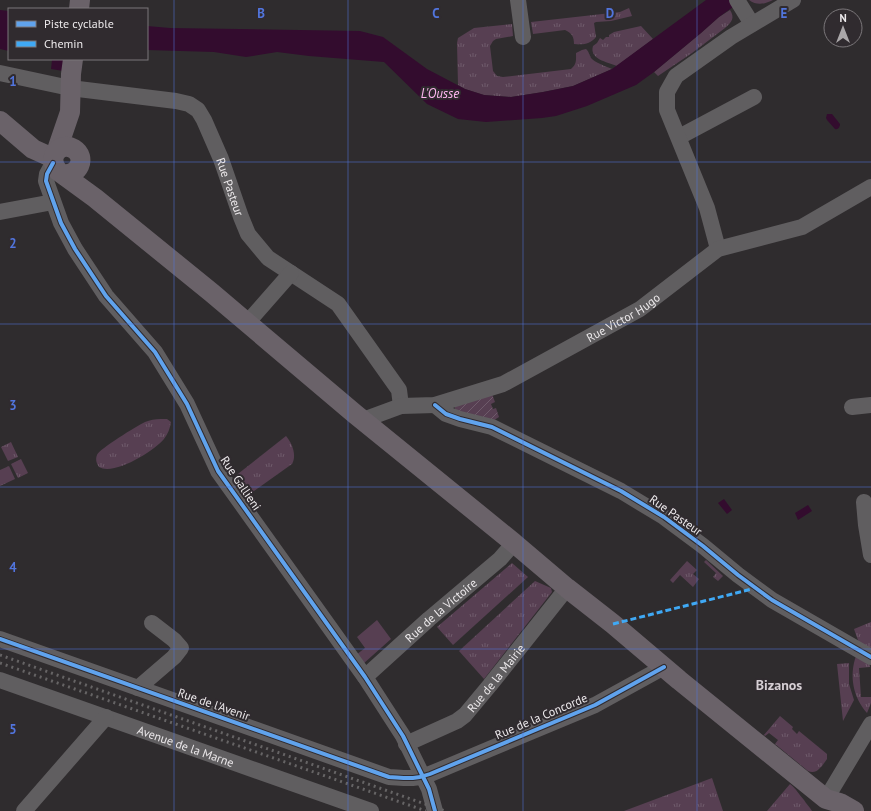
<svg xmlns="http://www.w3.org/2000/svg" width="871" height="811" viewBox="0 0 871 811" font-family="'PT Sans',sans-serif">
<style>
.grass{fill:url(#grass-tufts)}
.park{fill:#573f52}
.garden{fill:url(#garden-furrows)}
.water{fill:#330c2e}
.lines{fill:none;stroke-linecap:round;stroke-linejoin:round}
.minor{stroke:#605e60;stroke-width:16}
.major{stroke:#6a6269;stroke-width:20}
.rail{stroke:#666465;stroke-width:3;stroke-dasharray:2 4;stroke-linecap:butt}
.quiet{stroke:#3fa9f5;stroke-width:3;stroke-dasharray:6 3;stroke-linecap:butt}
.cycleway-casing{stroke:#302b2f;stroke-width:6}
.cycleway{stroke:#60a3ed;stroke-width:4}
.grid{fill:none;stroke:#5175dd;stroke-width:1;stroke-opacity:0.55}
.labels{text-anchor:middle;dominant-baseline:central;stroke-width:4;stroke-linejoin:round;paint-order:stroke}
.street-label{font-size:12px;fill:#ece9eb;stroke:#302b2f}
.water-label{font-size:13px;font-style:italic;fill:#ffb6f1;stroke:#302b2f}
.quarter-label{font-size:14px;font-weight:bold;fill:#d6cfd4;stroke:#302b2f}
.grid-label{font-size:13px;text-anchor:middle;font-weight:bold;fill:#5175dd;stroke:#302b2f;stroke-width:4;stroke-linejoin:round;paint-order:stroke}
</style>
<defs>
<pattern id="grass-tufts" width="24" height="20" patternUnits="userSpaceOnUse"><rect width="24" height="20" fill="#573f52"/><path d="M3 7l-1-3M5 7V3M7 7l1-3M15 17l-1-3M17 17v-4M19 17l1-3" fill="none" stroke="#6f5b6b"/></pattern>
<pattern id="garden-furrows" width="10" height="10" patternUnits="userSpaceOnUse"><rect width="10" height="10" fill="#573f52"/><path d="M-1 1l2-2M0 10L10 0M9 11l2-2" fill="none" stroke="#6f5b6b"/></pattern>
</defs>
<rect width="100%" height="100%" fill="#2f2c2e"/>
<g class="grass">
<path d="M749 0H773C765 4 757 6 749 0Z"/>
<path d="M629 8 632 16 611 21 596 22 594 23 596 37C590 44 584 45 574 44 574 37 572 33 565 30L533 34 531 22 620 12Z"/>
<path d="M730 10C735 18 732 22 725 28L692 53 658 76 654 72 701 33 719 17Z"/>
<path d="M512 24 513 36 496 39 493 41 490 46 493 71 497 76 503 77 571 69C577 64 576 60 576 53L582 50 586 49C589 52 589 54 591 58 594 62 607 67 612 69L573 86 543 92 511 97 484 95 465 89 458 85 457 43 458 38 474 28Z"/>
<path d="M641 26 653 39 617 66C607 62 589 59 593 46L597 43 600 38 603 40 606 37H609V35L614 32Z"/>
<path d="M161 419H167L171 422C170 428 168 434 164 439 154 451 114 476 99 467 97 464 95 460 97 455 99 449 137 426 145 422 150 420 155 419 161 419Z"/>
<path d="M286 436C292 443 297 455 292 464L247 496 234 477Z"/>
<polygon points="11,442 18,457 8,461 1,447"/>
<polygon points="21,459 28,473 18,478 11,464"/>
<polygon points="9,466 15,479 0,486 0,470"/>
<polygon points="706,560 723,576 718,581 713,577 716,573 704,562"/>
<polygon points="687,561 697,570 693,574 699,579 693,587 680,575 673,583 670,580"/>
<polygon points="512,563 528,577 453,645 437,627"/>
<polygon points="535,581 551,588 552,592 484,679 459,651"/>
<polygon points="871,622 871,650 859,643 854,629"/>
<path d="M856 656 869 662 870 667 859 668 861 697H871V703L867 713C853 697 849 676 856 656Z"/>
<polygon points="849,663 849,684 854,700 843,721 837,664"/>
<path d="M780 716 793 727 792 729 797 734 799 731 827 754V759C822 766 817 775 808 771L775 744 778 740 769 733 765 736 764 735Z"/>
<polygon points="712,778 723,811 624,811"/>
<path d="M790 784C797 790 798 793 804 800 806 804 810 807 812 811H767Z"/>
</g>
<polygon class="park" points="377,620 391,639 363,664 356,655 365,648 357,637"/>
<polygon class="garden" points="492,394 495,402 491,404 493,409 496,408 499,417 491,422 455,413 455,404"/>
<g class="water">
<polygon points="706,0 743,0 719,17 701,33 654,72 636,85 587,106 556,116 542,118 486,122 458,119 427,104 384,62 309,56 277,52 246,57 214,52 147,50 147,26 170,28 360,31 383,37 427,69 465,89 484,95 511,97 543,92 573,86 612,69"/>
<polygon points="0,10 9,11 9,51 0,49"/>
<polygon points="47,59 88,59 82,60 76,73 51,69 52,60"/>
<path d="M827 114H832L840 124C840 127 838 130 835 129L827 120 826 118Z"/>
<polygon points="724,499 732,510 727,514 718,503"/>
<polygon points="808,505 812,511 798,520 795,513"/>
</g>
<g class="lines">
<g class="minor">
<polyline points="518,0 523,37"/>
<polyline points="737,0 752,24"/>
<path id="s1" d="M0 73 70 88 176 101 189 104 198 110 204 120 221 159 241 217 248 234 268 258 338 304 399 390 401 406"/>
<polyline points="679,137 754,97"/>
<polyline points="53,163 47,174 46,181 61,223 75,249 106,296 155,352 187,404 218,471 365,677 403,736 429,789 435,811"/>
<polyline points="0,212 53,202"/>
<polyline points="718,249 707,208 667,110 667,92 676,76 731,37 793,0"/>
<polyline points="247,323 291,273"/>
<polyline points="435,405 446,414 460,419 492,427 621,491 664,517 703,546 738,575 772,600 871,657"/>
<polyline points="852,407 871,405"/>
<path id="s2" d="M363 420 401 406 435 405 503 384 640 309 718 249 802 227 871 187"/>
<polyline points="864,502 866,525 871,555"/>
<path d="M0 639 389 777C406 778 414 780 430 774L595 705 664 667"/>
<path id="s3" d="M365 677 429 619 500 559 514 543"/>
<path id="s4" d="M0 680 371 811"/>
<polyline points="138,688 174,657 181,648 174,640 152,623"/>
<path id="s5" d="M406 744 457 721 465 715 490 685 567 588"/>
<polyline points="826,799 871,724"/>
<polyline points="24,811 106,717"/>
</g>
<g class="major">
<polyline points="79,9 80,0"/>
<polyline points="0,121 33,149 53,158"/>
<polyline points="57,150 70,112 71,74 73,59"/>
<path d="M62 174C79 177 87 157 74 149 60 141 46 157 58 171L95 198 212 293 355 414 514 543 567 588 613 624 679 680 826 799 840 803 854 811"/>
</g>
<g class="rail">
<polyline points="0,655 445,811"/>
<polyline points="0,663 426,811"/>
</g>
<polyline class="quiet" points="613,624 756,588"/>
<g class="cycleway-casing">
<g id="cycleway">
<polyline points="53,163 47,174 46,181 61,223 75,249 106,296 155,352 187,404 218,471 365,677 403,736 429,789 435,811"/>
<polyline points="435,405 446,414 460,419 492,427 621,491 664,517 703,546 738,575 772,600 871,657"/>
<path d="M0 639 389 777C406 778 414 780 430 774L595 705 664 667"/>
</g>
</g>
<use href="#cycleway" class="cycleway"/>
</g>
<path class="grid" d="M174 0V811M348 0V811M523 0V811M697 0V811M0 162H871M0 324H871M0 487H871M0 649H871"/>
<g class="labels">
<g class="street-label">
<text stroke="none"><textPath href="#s1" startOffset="286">Rue Pasteur</textPath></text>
<text stroke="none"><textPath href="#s2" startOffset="283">Rue Victor Hugo</textPath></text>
<text transform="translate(241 483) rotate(56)">Rue Gallieni</text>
<text transform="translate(676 515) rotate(35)">Rue Pasteur</text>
<text stroke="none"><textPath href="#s3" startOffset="101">Rue de la Victoire</textPath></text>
<text stroke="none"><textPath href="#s5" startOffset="114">Rue de la Mairie</textPath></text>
<text transform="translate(214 704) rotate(19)">Rue de l'Avenir</text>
<text transform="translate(541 716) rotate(-23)">Rue de la Concorde</text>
<text stroke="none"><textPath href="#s4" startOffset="197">Avenue de la Marne</textPath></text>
</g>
<g class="water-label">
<text x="440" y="93">L'Ousse</text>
</g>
<g class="quarter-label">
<text x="779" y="685">Bizanos</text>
</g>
</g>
<g class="grid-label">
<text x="261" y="18">B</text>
<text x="436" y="18">C</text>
<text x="610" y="18">D</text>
<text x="784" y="18">E</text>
<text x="13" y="86">1</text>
<text x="13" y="248">2</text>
<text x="13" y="410">3</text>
<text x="13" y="572">4</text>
<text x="13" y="734">5</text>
</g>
<rect x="8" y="8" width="140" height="52" fill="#302b2f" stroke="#7b777a"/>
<rect x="16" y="21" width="20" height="6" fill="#60a3ed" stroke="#7b777a"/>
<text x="44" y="28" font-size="12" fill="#ece9eb">Piste cyclable</text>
<rect x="16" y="41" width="20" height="6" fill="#3fa9f5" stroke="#7b777a"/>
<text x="44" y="48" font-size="12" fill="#ece9eb">Chemin</text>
<g transform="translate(843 28)"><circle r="19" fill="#302b2f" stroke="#7b777a"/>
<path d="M0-3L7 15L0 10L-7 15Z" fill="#aaa7a9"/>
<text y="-6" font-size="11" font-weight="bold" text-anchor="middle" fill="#ece9eb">N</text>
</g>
</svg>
